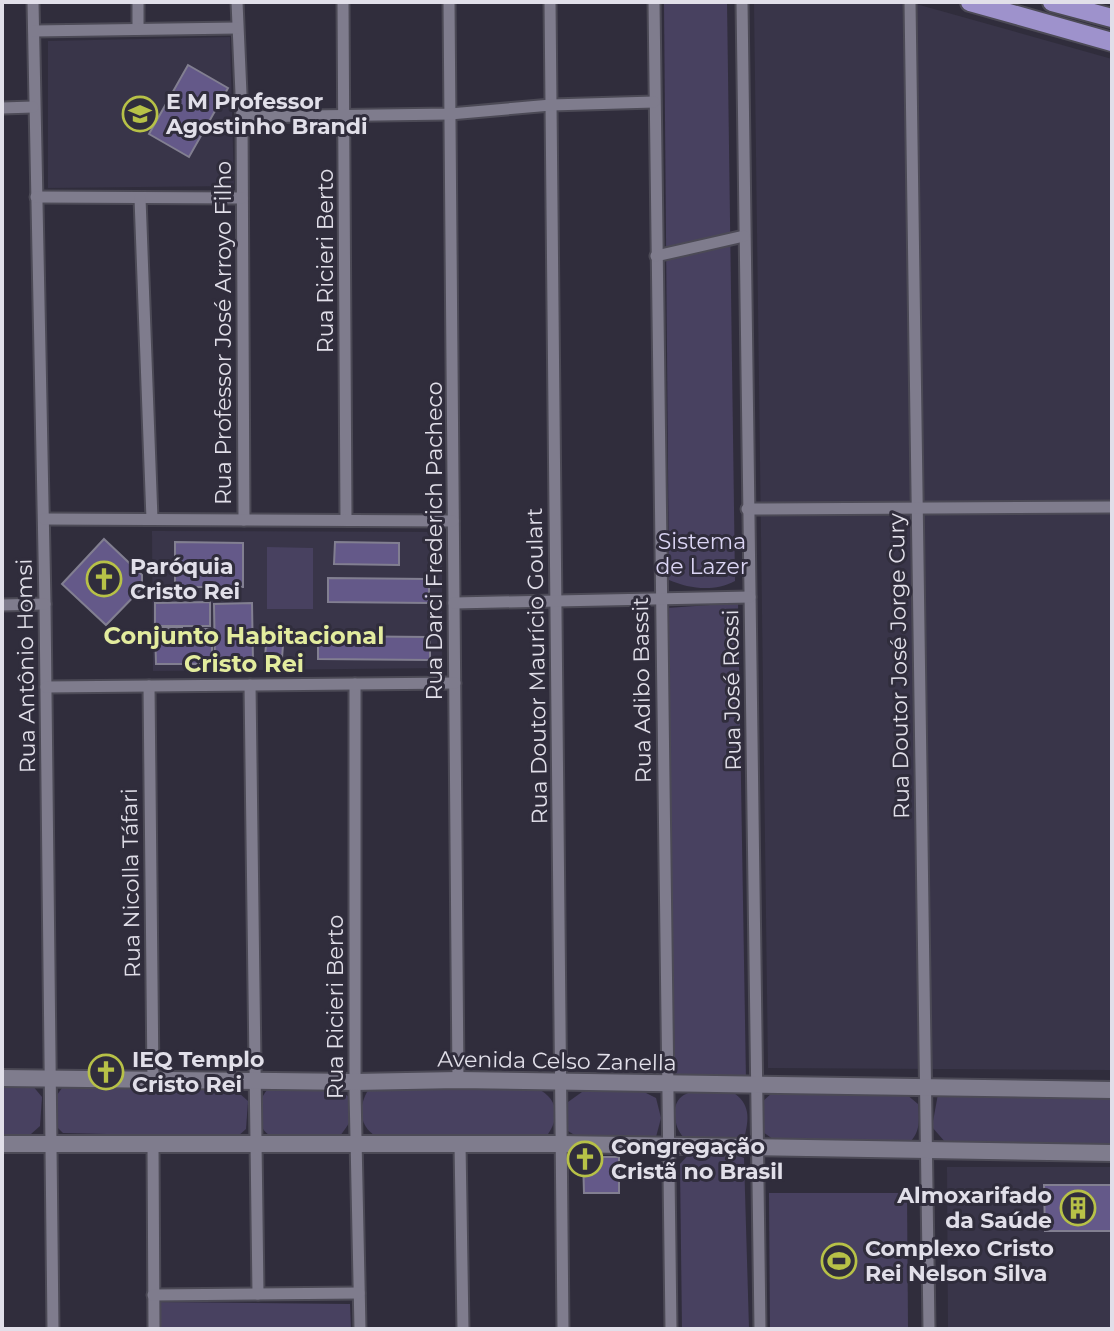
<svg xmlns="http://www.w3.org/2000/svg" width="1114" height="1331" viewBox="0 0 1114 1331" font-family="Montserrat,sans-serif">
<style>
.built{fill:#393549}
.green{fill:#484160}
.building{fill:#645989;stroke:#827f91;stroke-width:2}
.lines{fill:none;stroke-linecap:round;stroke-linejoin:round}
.street-casing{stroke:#4c4a56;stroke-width:15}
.secondary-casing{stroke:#4c4a56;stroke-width:20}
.primary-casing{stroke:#4c4a56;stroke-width:22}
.street{stroke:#7f7c8d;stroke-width:11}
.secondary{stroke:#7f7c8d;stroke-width:16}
.primary{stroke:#9e92cc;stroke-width:18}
.labels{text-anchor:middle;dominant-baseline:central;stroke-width:6;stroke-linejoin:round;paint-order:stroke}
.poi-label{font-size:22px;font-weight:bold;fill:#e1dfe9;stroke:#302d3c;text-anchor:start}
.street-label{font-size:22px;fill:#e1dfe9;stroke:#302d3c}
.park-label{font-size:22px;fill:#dbd5f4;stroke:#302d3c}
.neighbourhood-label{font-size:24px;font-weight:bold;fill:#e3ec9e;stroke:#302d3c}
</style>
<rect width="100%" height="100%" fill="#302d3c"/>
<g class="built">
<polygon points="754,2 909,2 1112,59 1112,1070 768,1068"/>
<polygon points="230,37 234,186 48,188 48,41"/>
<polygon points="152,531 442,532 442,668 153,671"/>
<polygon points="947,1167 1112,1167 1112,1329 948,1329"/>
</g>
<g class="green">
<path d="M664 2H727L735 581C714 592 690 589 669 580Z"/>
<polygon points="267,547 313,548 313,609 267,609"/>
<polygon points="738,603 746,1081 675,1081 667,608"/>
<polygon points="2,1083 32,1085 42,1097 40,1126 31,1134 2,1136"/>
<polygon points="70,1085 231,1086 248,1101 246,1129 237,1137 63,1133 57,1127 57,1095 62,1088"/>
<path d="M270 1086C305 1086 388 1080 338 1138L269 1135C252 1121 257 1101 270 1086Z"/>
<path d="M371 1086 536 1088C561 1099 560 1122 543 1140L377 1137C357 1126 358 1103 371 1086Z"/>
<path d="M729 1090C749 1101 750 1115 745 1135L737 1141 684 1138C677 1129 676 1126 675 1115 673 1085 708 1091 729 1090Z"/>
<polygon points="582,1092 644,1092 656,1098 661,1118 656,1137 581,1139 568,1131 565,1120 568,1102"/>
<path d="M772 1093 906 1094 918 1104C919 1121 921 1132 908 1144L777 1142 763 1132 762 1102Z"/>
<polygon points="938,1094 1112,1095 1112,1143 946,1143 932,1127"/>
<polygon points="692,1151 733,1153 744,1158 749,1329 682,1329 680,1164"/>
<polygon points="769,1193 907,1193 908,1329 770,1329"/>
<polygon points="158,1302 350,1304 351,1329 159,1329"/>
</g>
<g class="building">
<polygon points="188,65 228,88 189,157 149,134"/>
<polygon points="104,539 142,575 142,588 106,625 62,584"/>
<polygon points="175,542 243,543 243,587 175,587"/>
<polygon points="335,542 399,543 399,565 334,564"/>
<polygon points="328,578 429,579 429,603 328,602"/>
<polygon points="210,602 210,626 155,626 155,603"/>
<polygon points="252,603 253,663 215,663 214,604"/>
<polygon points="155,628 182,628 182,640 198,640 198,629 212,629 212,664 156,664"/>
<polygon points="267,632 284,633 282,658 265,657"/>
<polygon points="318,636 430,637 430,660 318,659"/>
<polygon points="583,1157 619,1157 619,1193 584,1193"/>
<polygon points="1044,1185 1112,1185 1112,1231 1045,1231"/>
</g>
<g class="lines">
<g class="street-casing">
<g id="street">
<polyline points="33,2 45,604 53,1329"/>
<polyline points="138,2 138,29"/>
<polyline points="237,2 242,117 244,520"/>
<polyline points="343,2 346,520"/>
<polyline points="449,2 458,1080"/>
<polyline points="550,2 563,1329"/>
<polyline points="654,2 671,1329"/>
<polyline points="742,2 760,1329"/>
<polyline points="910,2 929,1329"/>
<polyline points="34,31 237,28"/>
<polyline points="2,108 33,107"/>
<polyline points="242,117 450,114 551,105 654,102"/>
<polyline points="36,197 242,198"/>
<polyline points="140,198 152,519"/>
<polyline points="656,256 744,236"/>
<polyline points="747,509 1112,507"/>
<polyline points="44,519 453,521"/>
<polyline points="454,603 750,597"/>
<polyline points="2,605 45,604"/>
<polyline points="355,684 355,1091 360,1329"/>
<polyline points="250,685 258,1294"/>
<polyline points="149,686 153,1080"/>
<polyline points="46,687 455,683"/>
<polyline points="153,1144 154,1329"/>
<polyline points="460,1144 463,1329"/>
<polyline points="153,1295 359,1293"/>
</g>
</g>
<g class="secondary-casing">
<g id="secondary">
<polyline points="2,1078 355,1082 458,1080 1112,1090"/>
<polyline points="2,1144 562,1144 1112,1153"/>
</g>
</g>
<g class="primary-casing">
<g id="primary">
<polyline points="970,2 1112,42"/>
<polyline points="1052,2 1112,18"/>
</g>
</g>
<use href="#street" class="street"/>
<use href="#secondary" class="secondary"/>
<use href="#primary" class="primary"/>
</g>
<defs>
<g id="school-ring" transform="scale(1.8)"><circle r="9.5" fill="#302d3c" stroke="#b7c147" stroke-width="1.5"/><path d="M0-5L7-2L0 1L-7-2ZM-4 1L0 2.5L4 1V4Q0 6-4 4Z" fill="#b7c147"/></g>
<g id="church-ring" transform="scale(1.8)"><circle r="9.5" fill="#302d3c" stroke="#b7c147" stroke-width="1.5"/><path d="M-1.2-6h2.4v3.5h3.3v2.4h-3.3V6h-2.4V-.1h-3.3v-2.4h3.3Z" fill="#b7c147"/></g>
<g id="building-ring" transform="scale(1.8)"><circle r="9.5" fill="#302d3c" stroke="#b7c147" stroke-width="1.5"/><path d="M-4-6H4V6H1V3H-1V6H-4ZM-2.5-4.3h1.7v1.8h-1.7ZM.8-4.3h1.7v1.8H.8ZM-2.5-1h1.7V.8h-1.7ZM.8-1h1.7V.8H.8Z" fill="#b7c147"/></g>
<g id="stadium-ring" transform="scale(1.8)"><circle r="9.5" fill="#302d3c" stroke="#b7c147" stroke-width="1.5"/><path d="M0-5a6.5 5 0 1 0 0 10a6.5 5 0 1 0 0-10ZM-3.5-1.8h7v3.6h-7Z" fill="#b7c147"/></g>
</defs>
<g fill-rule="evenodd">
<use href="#school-ring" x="140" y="114"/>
<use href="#church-ring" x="104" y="579"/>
<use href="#church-ring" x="106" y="1072"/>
<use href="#church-ring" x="585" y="1159"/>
<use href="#building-ring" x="1078" y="1208"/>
<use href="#stadium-ring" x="839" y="1261"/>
</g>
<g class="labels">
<g class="poi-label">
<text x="166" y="101">E M Professor<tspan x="166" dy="25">Agostinho Brandi</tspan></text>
<text x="130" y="566">Paróquia<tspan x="130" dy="25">Cristo Rei</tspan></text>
<text x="132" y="1059">IEQ Templo<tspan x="132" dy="25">Cristo Rei</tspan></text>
<text x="611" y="1146">Congregação<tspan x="611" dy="25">Cristã no Brasil</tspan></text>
<text x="1052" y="1195" text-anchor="end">Almoxarifado<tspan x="1052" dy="25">da Saúde</tspan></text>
<text x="865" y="1248">Complexo Cristo<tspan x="865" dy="25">Rei Nelson Silva</tspan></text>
</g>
<g class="street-label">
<text transform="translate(325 261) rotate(-90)">Rua Ricieri Berto</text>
<text transform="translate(223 333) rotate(-90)">Rua Professor José Arroyo Filho</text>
<text transform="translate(434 541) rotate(-90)">Rua Darci Frederich Pacheco</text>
<text transform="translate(26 666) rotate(-91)">Rua Antônio Homsi</text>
<text transform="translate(537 666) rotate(-91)">Rua Doutor Maurício Goulart</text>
<text transform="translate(899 666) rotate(-91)">Rua Doutor José Jorge Cury</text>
<text transform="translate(642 690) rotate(-91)">Rua Adibo Bassit</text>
<text transform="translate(732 690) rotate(-91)">Rua José Rossi</text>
<text transform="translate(131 883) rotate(-91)">Rua Nicolla Táfari</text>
<text transform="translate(335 1007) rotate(-90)">Rua Ricieri Berto</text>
<text transform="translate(557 1061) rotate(1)">Avenida Celso Zanella</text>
</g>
<g class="park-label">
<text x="702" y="541">Sistema<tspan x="702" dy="25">de Lazer</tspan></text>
</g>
<g class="neighbourhood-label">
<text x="244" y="635">Conjunto Habitacional<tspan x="244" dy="28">Cristo Rei</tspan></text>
</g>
</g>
<rect width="1114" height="1331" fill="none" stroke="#e1dfe9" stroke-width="8"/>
</svg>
